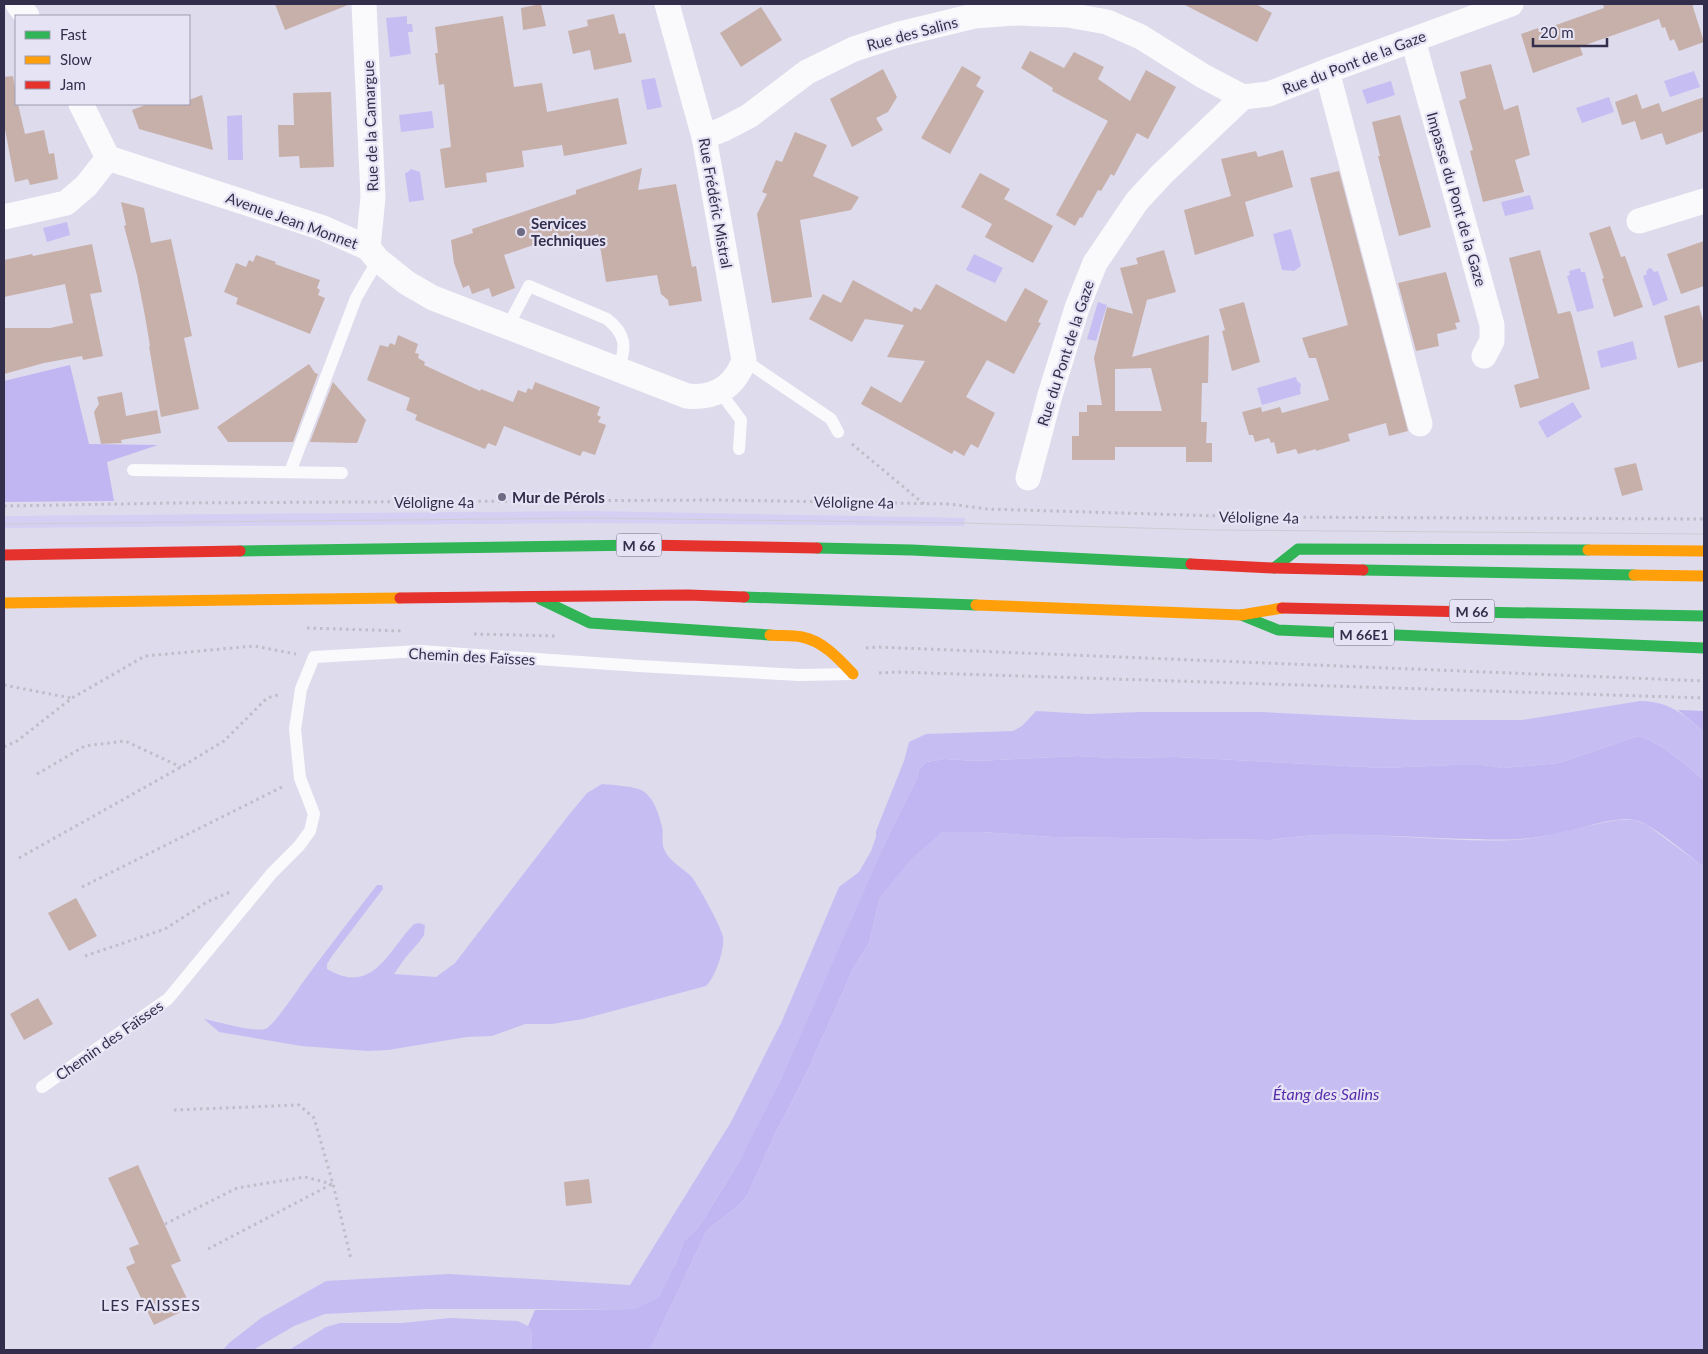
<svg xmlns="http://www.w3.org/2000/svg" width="1708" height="1354" viewBox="0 0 1708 1354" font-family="Lato,sans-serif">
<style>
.built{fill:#d5cff3}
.green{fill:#c1b6f2}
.water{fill:#c6bef3}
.building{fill:#c7b0a9;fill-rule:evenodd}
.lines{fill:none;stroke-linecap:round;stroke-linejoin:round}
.path{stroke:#bfbdc7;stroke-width:3;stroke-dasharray:2.5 4;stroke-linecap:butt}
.lane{stroke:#fafafc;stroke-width:12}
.street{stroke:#fafafc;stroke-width:25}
.fast{stroke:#30b455;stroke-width:11}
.slow{stroke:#ff9f0a;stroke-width:11}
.jam{stroke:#e5322d;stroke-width:11}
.tram{stroke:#cdccd3;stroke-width:1}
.poi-dot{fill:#706b85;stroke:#e6e4f4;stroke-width:2}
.labels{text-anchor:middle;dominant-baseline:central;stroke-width:4.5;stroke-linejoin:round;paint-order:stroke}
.shield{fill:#e6e4f4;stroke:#69657f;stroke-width:1}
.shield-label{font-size:14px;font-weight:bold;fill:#342e4d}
.street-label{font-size:15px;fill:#342e4d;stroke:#e6e4f4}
.poi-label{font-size:15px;font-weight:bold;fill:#342e4d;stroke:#e6e4f4;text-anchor:start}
.water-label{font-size:16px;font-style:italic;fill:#572cad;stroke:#e6e4f4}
.neighbourhood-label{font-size:16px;letter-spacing:1px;fill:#342e4d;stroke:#e6e4f4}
</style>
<rect width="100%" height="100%" fill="#dedbed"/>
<polygon class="built" points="591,511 965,518 964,526 591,523 4,528 4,516"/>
<g class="green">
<polygon points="70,365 89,444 158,445 107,462 114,501 4,502 4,381"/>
<polygon points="1678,710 1704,711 1704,732"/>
<path d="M1638 736C1660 741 1686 766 1704 780V867C1689 856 1651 823 1635 820 1611 816 1586 828 1564 832 1555 834 1547 836 1538 837 1518 840 1497 840 1477 839 1411 839 1336 829 1272 840L1053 837 982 832H942L880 897 869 943 853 969 807 1072 775 1134 747 1196 737 1207 707 1230 650 1350H531L532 1332 528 1326 535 1310 635 1309 675 1265 684 1241 698 1228 739 1162 891 830 917 778 919 769 926 762 945 759 975 761 1078 756 1113 758 1176 757 1383 768 1453 765H1483L1503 768 1559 763Z"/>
</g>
<g class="water">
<polygon points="407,16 407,24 412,24 413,32 408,32 411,54 390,57 386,18"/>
<polygon points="1694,71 1700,87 1670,97 1664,81"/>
<polygon points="655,78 662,107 647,110 641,80"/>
<polygon points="1391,81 1395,95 1367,104 1362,90"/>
<polygon points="1609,97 1614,112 1582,123 1576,108"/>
<polygon points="432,111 434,128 401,132 399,115"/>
<polygon points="242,115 243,160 228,160 227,116"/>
<polygon points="411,169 420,172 424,200 409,202 405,173 408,172"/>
<polygon points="1530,195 1534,209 1505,216 1501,202"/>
<polygon points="67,222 70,235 47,242 43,228"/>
<polygon points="1291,229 1301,266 1294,271 1282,270 1273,234"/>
<polygon points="974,254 1003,268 995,283 966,270"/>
<polygon points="1580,268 1581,272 1585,272 1594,308 1577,312 1567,276 1570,275 1569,271"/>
<polygon points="1649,268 1652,269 1654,272 1658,271 1668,300 1653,306 1643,276 1647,274 1646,272"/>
<polygon points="1098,302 1107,305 1096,341 1087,339"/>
<polygon points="1633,341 1637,359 1601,368 1597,351"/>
<polygon points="1296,377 1297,381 1301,384 1300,390 1301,394 1262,405 1257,388"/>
<polygon points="1573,402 1582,417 1547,438 1538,422"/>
<path d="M1640 701C1671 702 1681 713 1704 732V780C1686 766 1660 741 1638 736L1559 763 1503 768 1483 765H1453L1383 768 1176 757 1113 758 1077 756 975 761 945 759 926 762 919 769 917 778 891 830 781 1080 739 1162 698 1228 684 1241 675 1265 659 1297 636 1309H426L325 1314 294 1326 253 1350H223L229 1343 261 1318 326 1281 449 1274 630 1285 731 1122 782 1021 839 887 859 872 871 851 876 837V831L904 761 909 742 926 734 1013 731 1022 726 1036 711 1088 714 1141 712H1262L1415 720H1522Z"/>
<path d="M602 784C612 785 634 786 643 791 654 798 659 814 662 827 664 834 661 842 664 849 669 861 682 868 691 876 697 883 722 928 723 937 725 949 715 978 706 986L583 1019 552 1024H525L492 1036 467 1037 388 1050 368 1051 301 1046 219 1032 204 1019C216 1021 258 1034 267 1028 276 1022 296 992 303 982 327 949 352 917 377 885H382L383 889 332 956 327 964V969C373 996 387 952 414 924L419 923 425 925 424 935 420 941 406 957 394 974 436 977 455 963 568 816 587 793Z"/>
<path d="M1618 820H1635L1647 825 1704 867V1350H650L707 1230 737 1207 747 1196 775 1134 807 1072 853 969 869 943 880 897 910 860 942 832H982L1053 837 1272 840C1351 826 1434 844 1514 840 1550 838 1583 825 1618 820Z"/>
<polygon points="450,1318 518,1321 528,1326 532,1332 531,1350 289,1350 326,1327 340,1323 402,1323"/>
</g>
<g class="building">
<polygon points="275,4 348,4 348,5 285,30"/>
<polygon points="541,4 546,26 523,30 521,8"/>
<polygon points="1183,4 1256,4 1272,13 1257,42"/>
<polygon points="1603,4 1693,4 1693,7 1704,42 1679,51 1674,39 1670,41 1665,27 1662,28 1659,19 1580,47 1583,55 1533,73 1521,34 1538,28 1539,31 1604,8"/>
<polygon points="761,7 782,40 741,67 720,33"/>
<polygon points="614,14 619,34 625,33 632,62 594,70 590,50 573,54 568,31 588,26 587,20"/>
<polygon points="503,16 514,87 542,83 547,112 618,98 627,144 564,156 562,145 522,151 524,167 486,173 487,182 445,188 440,149 451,147 444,84 439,85 435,53 438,53 435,27"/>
<polygon points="1030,51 1064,68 1074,52 1104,67 1098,79 1130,101 1146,70 1176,87 1148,139 1137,133 1114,176 1111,174 1101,191 1098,190 1082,218 1080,217 1075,226 1056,215 1108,121 1052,91 1053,88 1021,68"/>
<polygon points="1491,64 1504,110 1518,105 1530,155 1515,160 1524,192 1483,202 1470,151 1473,150 1459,101 1466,98 1460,72"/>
<polygon points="962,66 981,77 976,86 984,91 950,154 921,138"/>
<polygon points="883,69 897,97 888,112 876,118 883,130 852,147 830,99"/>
<polygon points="13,76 16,94 16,104 18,104 25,134 44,130 49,154 54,153 58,179 30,185 28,179 15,182 4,124 4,77"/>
<polygon points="331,92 334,167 300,168 299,156 279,157 278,125 294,125 293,93"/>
<polygon points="1637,94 1642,109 1659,103 1662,112 1704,97 1704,131 1666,145 1662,133 1641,140 1635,121 1622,125 1615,102"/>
<polygon points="202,95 213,150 139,129 132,110 148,104 189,104 189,100"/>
<polygon points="1400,115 1431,227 1399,236 1378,156 1380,156 1372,122"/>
<polygon points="795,132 827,145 813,176 859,197 851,210 800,220 812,297 772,303 757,214 767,194 762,192 776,160 782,162"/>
<polygon points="1283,150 1293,187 1245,202 1254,236 1195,255 1184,210 1231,196 1221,159 1256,151 1258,157"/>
<polygon points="642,168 638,190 676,184 692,267 696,266 702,301 669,306 668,300 661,294 657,275 606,282 598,234 550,248 548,240 504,255 515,288 492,297 489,288 472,294 469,285 463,288 454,263 451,240 473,233 472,229 576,194 576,190"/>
<polygon points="1339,171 1408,431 1389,436 1386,423 1348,434 1350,441 1316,451 1316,449 1298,454 1296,449 1277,454 1274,442 1271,443 1269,438 1255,442 1253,435 1249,435 1242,412 1261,407 1262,412 1280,407 1282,413 1329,400 1316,358 1309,358 1302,338 1348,325 1310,178"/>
<polygon points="980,173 1010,189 1004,199 1053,226 1033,263 985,237 992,224 961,207"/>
<polygon points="121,202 144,208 151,243 171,239 192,336 184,338 199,409 161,417 149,346 150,346 145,316 137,275 124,226 126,225"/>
<polygon points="1610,226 1621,257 1625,256 1643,307 1614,317 1602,279 1604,278 1589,233"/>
<polygon points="1704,241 1704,286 1681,294 1667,254"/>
<polygon points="92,244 102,292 90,294 103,356 83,360 82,356 44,363 4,374 4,328 50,328 73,323 65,284 4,297 4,260 32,254 33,256"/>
<path d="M1164 250 1176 292 1147 300 1132 357 1209 335 1208 383H1202L1201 422H1207L1206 443H1212V462H1186V447H1115V460H1072V436H1079V412H1087V405H1102L1094 358 1107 307 1133 314 1120 268 1138 264 1136 258ZM1151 368 1162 411H1115V369Z"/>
<polygon points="1540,250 1558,314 1570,311 1572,316 1590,389 1520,408 1514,385 1539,378 1509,258"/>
<polygon points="256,255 276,262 275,264 320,280 317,288 320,290 318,295 325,298 310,334 236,304 238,298 224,292 236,263 246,267 249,260 253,262"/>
<polygon points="1446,272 1460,322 1455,323 1457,329 1437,334 1439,346 1416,351 1398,283"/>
<polygon points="853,280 912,312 914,307 921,310 936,284 1006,322 1025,288 1048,301 1038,322 1041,323 1014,374 987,360 966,397 995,413 978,448 971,444 964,456 954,450 952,454 861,404 871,386 901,403 925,361 887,357 904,325 865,319 852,342 809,319 823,294 841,303"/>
<polygon points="1244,302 1260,362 1232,371 1222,331 1225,330 1219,309"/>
<polygon points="1699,305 1704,325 1704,361 1678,368 1664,316"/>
<polygon points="398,335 418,344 415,353 419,354 418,358 425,362 424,365 480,391 481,389 513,402 518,390 526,393 528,388 532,390 535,382 600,407 597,415 601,417 598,422 606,425 595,455 583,451 580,456 504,426 496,446 488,443 485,449 415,420 417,415 406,410 410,398 367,380 380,345 388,347 390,343 395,345"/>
<polygon points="309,364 315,373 318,374 293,442 228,442 217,427"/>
<polygon points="333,382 366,420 357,443 310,442"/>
<polygon points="122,392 126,416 157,410 161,433 121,440 122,443 101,444 94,412 99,404 97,397"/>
<polygon points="1636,463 1643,490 1622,496 1614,468"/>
<polygon points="76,898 97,936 69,951 48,913"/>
<polygon points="38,998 53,1024 24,1040 10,1014"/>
<polygon points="138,1165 181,1261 171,1265 191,1307 154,1325 126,1267 135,1263 129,1248 139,1244 108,1178"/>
<polygon points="589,1179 592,1203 566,1206 564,1182"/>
</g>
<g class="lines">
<g class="path">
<polyline points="852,444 924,504"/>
<polyline points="4,506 173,503 717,500 950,504 987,509 1254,517 1704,519"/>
<polyline points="307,628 403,631"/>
<polyline points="474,634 555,636"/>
<polyline points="866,648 877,647 1704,681"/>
<polyline points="879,673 897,672 1704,698"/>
<polyline points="4,685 71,698"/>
<polyline points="4,747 17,741 72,698 145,656 254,646 296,654"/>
<polyline points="37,774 85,746 125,741 181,767"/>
<polyline points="19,858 181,767 224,741 267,698 281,694"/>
<polyline points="82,887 284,786"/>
<polyline points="85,956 165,929 207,902 232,891"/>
<polyline points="174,1110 299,1105 314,1118 333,1184 351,1259"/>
<polyline points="165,1224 237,1188 305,1177 332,1184"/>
<polyline points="208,1249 332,1184"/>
</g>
<g class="lane">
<path d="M508 326 529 286 607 319C626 334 627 347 618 369"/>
<polyline points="744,360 831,419 838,432"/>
<polyline points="720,392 741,420 739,449"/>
<polyline points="133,470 342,473"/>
<polyline points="290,472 356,298 378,260"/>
<polyline points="42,1087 168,999 272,873 299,846 310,831 314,814 300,778 295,729 301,689 314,657 420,651 639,666 799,675 851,674"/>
</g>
<g class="street">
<polyline points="18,4 27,16"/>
<polyline points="364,4 373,197 368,248"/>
<polyline points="1413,40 1492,325 1492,341 1484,356"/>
<polyline points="1327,71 1420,424"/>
<path d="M81 104 108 158 323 228 368 248 378 260 407 283 433 298 687 396C715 399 735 387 744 360L704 137 667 4"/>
<polyline points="704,137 724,129 749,116 807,72 854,49 900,34 974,16 1014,13 1068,15 1107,22 1141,37 1203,76 1243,97"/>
<polyline points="4,217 66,203 86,186 108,158"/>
<polyline points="1639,221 1704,201"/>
<polyline points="1028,478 1050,395 1077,308 1095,263 1137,201 1162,174 1243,97 1269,94 1327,71 1511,4"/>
</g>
<g class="fast">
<polyline points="817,548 912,550 1191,564"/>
<polyline points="240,551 642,545"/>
<polyline points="1274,568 1298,549 1588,550"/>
<polyline points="1363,570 1634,575"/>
<polyline points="744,597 976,605"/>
<polyline points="540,599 590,623 770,635"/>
<polyline points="1474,612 1704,616"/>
<polyline points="1241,615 1278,630 1704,648"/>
</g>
<g class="slow">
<polyline points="1588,550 1704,551"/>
<polyline points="1634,575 1704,576"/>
<polyline points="4,603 400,598"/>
<polyline points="976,605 1241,615 1282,608"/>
<path d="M770 635C780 636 792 635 802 637 823 641 839 659 853 674"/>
</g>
<g class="jam">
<polyline points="642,545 817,548"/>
<polyline points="4,555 240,551"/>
<polyline points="1191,564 1274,568 1363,570"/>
<polyline points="400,598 688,595 744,597"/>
<polyline points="1282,608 1474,612"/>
</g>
<polyline class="tram" points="4,524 591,518 963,523 1213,530 1704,534"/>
</g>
<g class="poi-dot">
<circle cx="521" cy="232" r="5"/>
<circle cx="502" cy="497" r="5"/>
</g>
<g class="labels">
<g class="shield">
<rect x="616.5" y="533.5" width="45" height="23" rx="4"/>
<rect x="1449.5" y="599.5" width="45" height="23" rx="4"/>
<rect x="1334" y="622.5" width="60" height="23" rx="4"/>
</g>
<g class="shield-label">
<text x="639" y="545">M 66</text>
<text x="1472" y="611">M 66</text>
<text x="1364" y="634">M 66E1</text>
</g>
<g class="street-label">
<text transform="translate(912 33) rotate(-15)">Rue des Salins</text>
<text transform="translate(1354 62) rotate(-21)">Rue du Pont de la Gaze</text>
<text transform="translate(370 126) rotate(-92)">Rue de la Camargue</text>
<text transform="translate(1457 199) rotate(74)">Impasse du Pont de la Gaze</text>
<text transform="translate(716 203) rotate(80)">Rue Frédéric Mistral</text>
<text transform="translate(292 220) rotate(20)">Avenue Jean Monnet</text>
<text transform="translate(1065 353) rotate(-72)">Rue du Pont de la Gaze</text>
<text x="434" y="502">Véloligne 4a</text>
<text transform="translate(854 502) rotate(1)">Véloligne 4a</text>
<text transform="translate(1259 517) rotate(1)">Véloligne 4a</text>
<text transform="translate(472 656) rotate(3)">Chemin des Faïsses</text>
<text transform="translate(109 1040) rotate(-35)">Chemin des Faïsses</text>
</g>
<g class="poi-label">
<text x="531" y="223">Services<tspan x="531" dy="17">Techniques</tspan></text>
<text x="512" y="497">Mur de Pérols</text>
</g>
<g class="water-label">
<text x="1326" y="1093">Étang des Salins</text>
</g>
<g class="neighbourhood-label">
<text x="151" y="1304">LES FAISSES</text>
</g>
</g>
<rect width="1708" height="1354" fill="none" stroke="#342e4d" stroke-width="10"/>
<rect x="15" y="15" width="175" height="90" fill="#e6e4f4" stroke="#9f9bb1"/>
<rect x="25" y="31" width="25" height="8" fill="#30b455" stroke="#9f9bb1"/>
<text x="60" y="40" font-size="15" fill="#342e4d">Fast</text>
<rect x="25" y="56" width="25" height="8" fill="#ff9f0a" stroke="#9f9bb1"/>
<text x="60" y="65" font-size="15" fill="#342e4d">Slow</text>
<rect x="25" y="81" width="25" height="8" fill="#e5322d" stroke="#9f9bb1"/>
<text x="60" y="90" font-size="15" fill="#342e4d">Jam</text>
<path d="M1533 38v8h74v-8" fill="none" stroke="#342e4d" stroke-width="2.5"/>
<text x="1540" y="38" font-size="15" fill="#342e4d" stroke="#e6e4f4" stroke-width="4" paint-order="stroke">20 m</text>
</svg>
